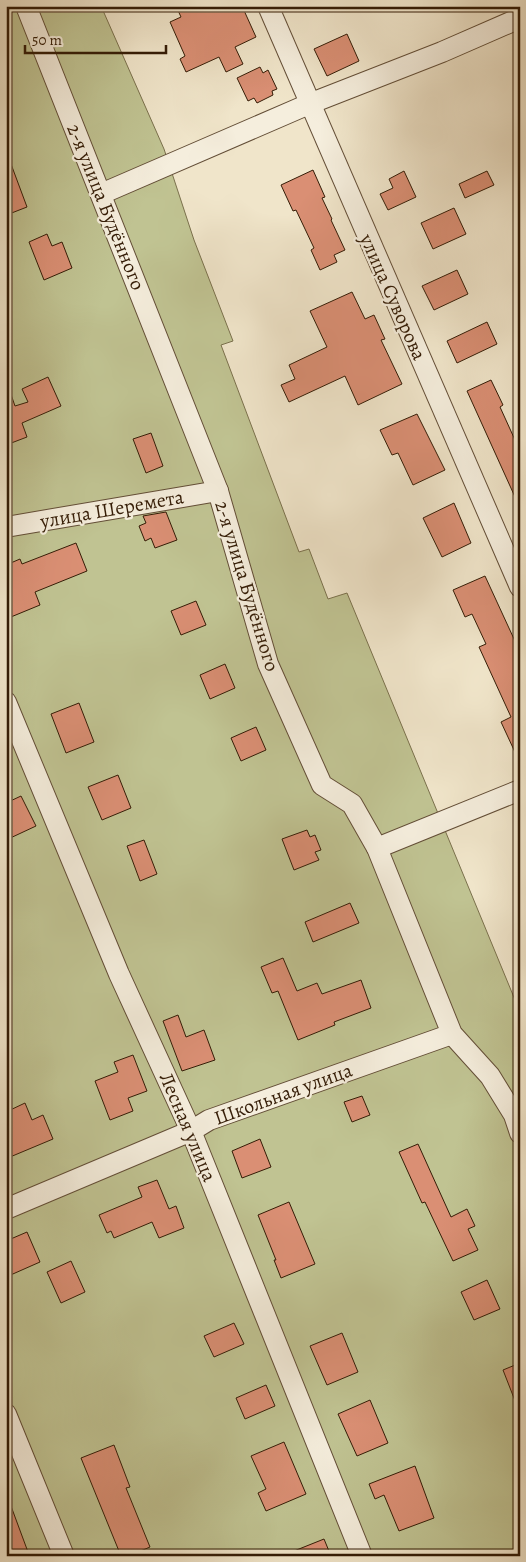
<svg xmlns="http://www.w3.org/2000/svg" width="526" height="1562" viewBox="0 0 526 1562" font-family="Alegreya,serif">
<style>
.grass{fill:#c0c392;stroke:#7a704c}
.building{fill:#da8f74;stroke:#341c06}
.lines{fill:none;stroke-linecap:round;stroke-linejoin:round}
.minor-casing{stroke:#634e37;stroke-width:22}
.minor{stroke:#f5eedd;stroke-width:20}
.labels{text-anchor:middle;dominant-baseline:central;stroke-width:4.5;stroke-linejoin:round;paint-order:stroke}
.street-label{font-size:20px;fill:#341c06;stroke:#f5eedd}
</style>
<rect width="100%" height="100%" fill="#f0e5ca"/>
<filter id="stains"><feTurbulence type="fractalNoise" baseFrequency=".004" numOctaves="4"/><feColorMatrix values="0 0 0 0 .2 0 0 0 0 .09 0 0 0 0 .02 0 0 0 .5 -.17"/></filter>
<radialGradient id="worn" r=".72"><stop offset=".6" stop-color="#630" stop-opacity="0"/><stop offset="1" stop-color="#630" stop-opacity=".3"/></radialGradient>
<polygon class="grass" points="6,6 101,6 164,149 194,240 233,341 221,345 299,552 309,549 328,599 347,593 520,1012 520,1556 6,1556"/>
<g class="building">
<polygon points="176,6 242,6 256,37 235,47 243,64 226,72 219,57 186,72 180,59 185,56 170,22 181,17"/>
<polygon points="347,34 359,61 327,76 314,49"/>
<polygon points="260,67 263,73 268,70 277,89 272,91 273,95 257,103 254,98 248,101 237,78"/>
<polygon points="6,156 8,156 27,207 9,214 6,205"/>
<polygon points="313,170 325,197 322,198 332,219 331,220 345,250 334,255 337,262 320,270 311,250 314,248 296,210 293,211 281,185"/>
<polygon points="404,171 416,197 388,210 380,194 393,188 389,179"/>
<polygon points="487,171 494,185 465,198 459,184"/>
<polygon points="454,208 466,234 433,249 421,223"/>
<polygon points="47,234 52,246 62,242 72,268 44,280 29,242"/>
<polygon points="457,270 468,294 434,310 422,286"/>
<polygon points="352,292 365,319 374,315 385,339 381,340 402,384 358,405 345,376 289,402 281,385 295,379 289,365 327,347 310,311"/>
<polygon points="487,322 497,344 457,363 447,341"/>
<polygon points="48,377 61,406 22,423 27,437 6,445 6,386 8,386 15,406 28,402 22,389"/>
<polygon points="491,380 503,405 500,407 520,451 520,508 467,391"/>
<polygon points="417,414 445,470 413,485 398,453 392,455 380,430"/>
<polygon points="151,433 163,466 146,473 133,439"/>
<polygon points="454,503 471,543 442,557 423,518"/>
<polygon points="166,512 177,540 155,548 151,538 145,541 139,526 146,523 143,516"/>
<polygon points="76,543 87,571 35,592 40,605 6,619 6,565 20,559 22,564"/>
<polygon points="485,576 520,652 520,763 501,722 511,717 479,647 486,644 472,614 465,617 453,590"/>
<polygon points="196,601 206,625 181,635 171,611"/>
<polygon points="225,664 235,688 210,699 200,675"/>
<polygon points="79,703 94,742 66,753 51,714"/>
<polygon points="256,727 266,750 241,761 231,738"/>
<polygon points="118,775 131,808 102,820 88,787"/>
<polygon points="21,796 36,826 6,840 6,803"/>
<polygon points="307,830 310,837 315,835 321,850 315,852 319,860 294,870 282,839"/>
<polygon points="144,840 157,874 140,881 127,846"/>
<polygon points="350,903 359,923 313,942 305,922"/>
<polygon points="283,958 297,991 317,983 322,994 361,980 371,1008 334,1022 335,1025 298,1040 278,991 272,993 261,967"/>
<polygon points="178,1015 186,1037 204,1030 215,1060 182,1071 163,1021"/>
<polygon points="133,1055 147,1091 128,1098 133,1111 110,1120 95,1081 118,1072 114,1062"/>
<polygon points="362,1096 370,1115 352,1122 344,1102"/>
<polygon points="25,1103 32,1120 43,1115 53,1139 10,1157 6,1147 6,1112"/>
<polygon points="260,1139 271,1167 242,1178 232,1151"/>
<polygon points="418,1144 451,1217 467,1209 475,1226 468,1229 478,1250 453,1261 425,1202 422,1203 399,1152"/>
<polygon points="157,1180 169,1209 176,1206 184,1228 159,1238 152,1222 114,1238 111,1231 107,1233 99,1215 142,1197 138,1187"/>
<polygon points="289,1202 315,1264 281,1278 274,1260 276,1260 258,1215"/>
<polygon points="27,1232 40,1262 6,1277 6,1241"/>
<polygon points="71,1261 85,1292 61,1303 47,1272"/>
<polygon points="487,1280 500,1309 474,1320 461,1292"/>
<polygon points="234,1323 244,1344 214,1357 204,1336"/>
<polygon points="342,1333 358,1372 327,1385 310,1346"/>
<polygon points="520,1363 520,1410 519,1411 503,1370"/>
<polygon points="266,1385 275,1406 245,1419 236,1398"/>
<polygon points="370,1400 388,1443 357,1456 338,1414"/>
<polygon points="284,1442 306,1494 266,1511 258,1493 266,1489 251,1456"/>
<polygon points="114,1445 130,1487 126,1488 150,1547 129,1556 121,1556 81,1458"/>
<polygon points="415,1466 434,1518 399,1531 384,1495 375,1499 369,1484"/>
<polygon points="8,1498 28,1552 18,1556 6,1556 6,1499"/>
<polygon points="324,1539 331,1556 284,1556 284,1555"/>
</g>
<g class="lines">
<g class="minor-casing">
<g id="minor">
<polyline points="26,6 218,491 268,664 322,785 352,804 377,848 452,1034 490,1076 514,1115 520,1133"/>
<polyline points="268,6 520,587"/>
<polyline points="101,194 309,104 442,52 520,18"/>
<polyline points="6,527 218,491"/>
<polyline points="6,702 119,974 191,1131 362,1556"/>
<polyline points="377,848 520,790"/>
<polyline points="6,1209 191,1131 209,1120 452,1034"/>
<polyline points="6,1414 64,1556"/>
</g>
</g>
<use href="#minor" class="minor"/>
</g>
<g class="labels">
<g class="street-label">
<text transform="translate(106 207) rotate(68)">2-я улица Будённого</text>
<text transform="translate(393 297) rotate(66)">улица Суворова</text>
<text transform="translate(112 509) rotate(-10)">улица Шеремета</text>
<text transform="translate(247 586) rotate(73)">2-я улица Будённого</text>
<text transform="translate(283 1094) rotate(-20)">Школьная улица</text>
<text transform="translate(188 1127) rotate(67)">Лесная улица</text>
</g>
</g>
<rect width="526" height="1562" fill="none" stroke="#f0e5ca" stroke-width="25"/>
<rect x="8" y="8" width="511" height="1547" fill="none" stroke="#341c06" stroke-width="2.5"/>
<rect x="12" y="12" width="501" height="1537" fill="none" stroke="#341c06"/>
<path d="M25 45v8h141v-8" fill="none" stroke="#341c06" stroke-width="2.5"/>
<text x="32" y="45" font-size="15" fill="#341c06" stroke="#f5eedd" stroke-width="4" paint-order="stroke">50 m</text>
<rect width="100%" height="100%" filter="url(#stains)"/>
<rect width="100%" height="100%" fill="url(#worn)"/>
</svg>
